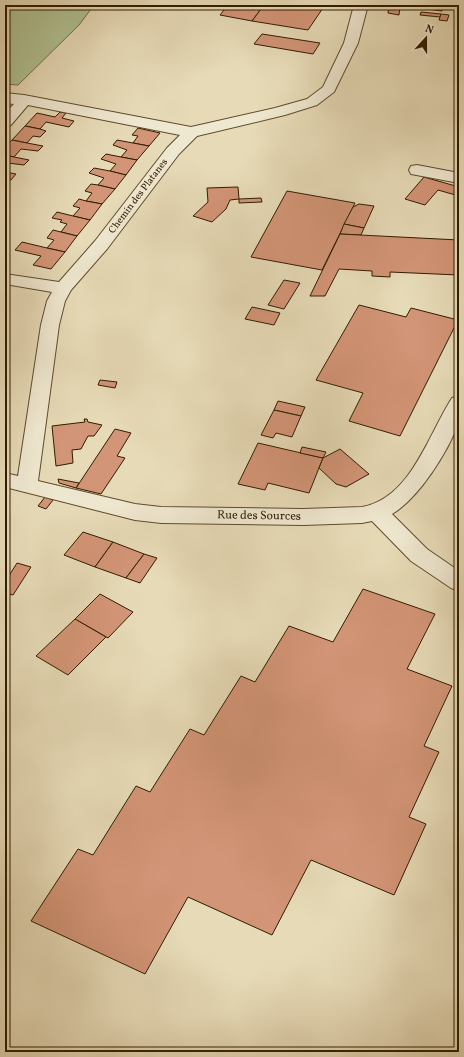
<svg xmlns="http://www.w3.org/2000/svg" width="464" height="1057" viewBox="0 0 464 1057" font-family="Vollkorn,serif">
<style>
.green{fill:#b1c192;stroke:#706e49}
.building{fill:#d39577;stroke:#301c00}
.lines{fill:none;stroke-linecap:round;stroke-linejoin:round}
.minor-casing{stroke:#5e4c2e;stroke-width:2}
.minor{fill:#efe8d0;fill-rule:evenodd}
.labels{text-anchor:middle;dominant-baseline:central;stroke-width:3;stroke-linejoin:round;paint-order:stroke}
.far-street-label{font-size:10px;fill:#301c00;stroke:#efe8d0}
.street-label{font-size:12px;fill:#301c00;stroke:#efe8d0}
</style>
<rect width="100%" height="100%" fill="#e7dbb7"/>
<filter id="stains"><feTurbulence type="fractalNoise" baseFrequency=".005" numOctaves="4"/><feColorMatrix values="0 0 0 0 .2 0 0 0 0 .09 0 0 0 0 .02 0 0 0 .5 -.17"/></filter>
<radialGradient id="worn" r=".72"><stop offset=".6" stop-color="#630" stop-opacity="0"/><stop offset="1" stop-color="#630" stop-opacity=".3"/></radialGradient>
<polygon class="green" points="5,5 94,5 79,25 18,85 5,84"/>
<g class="building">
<polygon points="228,5 264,5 252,21 220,15"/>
<polygon points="264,5 325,5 308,30 252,21"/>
<polygon points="389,5 400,5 399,15 388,13"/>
<polygon points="412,5 443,5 442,11 412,7"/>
<polygon points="421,12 441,14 440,17 420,15"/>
<polygon points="441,14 449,15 447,21 439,20"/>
<polygon points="262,34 320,43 313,54 254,44"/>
<polygon points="60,112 66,113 62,118 74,121 69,127 46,122 40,129 25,126 37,113 55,117"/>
<polygon points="25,126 40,129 46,131 40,137 33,136 27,143 12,140"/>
<polygon points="138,128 160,133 149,146 133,143 138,136 132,135"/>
<polygon points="12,140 27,143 43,146 38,151 21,149 14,157 5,155 5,147"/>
<polygon points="117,140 149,146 137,160 121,157 127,150 113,145"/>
<polygon points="106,154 121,157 137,160 126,175 110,171 116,164 101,159"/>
<polygon points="5,155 14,157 29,160 24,165 8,163 5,166"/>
<polygon points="94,168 110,171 126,175 115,189 98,185 104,178 89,173"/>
<polygon points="5,172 16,174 11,180 5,179"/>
<polygon points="424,177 459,187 459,196 438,190 425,205 405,199"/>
<polygon points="91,184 98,185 115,189 102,204 86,201 92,193 85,191"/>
<polygon points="238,187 239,199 261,198 262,202 239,203 239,199 230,200 226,209 212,222 193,216 208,202 207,188"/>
<polygon points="287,191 355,203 322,270 251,257"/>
<polygon points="79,199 86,201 102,204 90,220 73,216 80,208 73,206"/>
<polygon points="359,204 374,206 364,228 344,224 353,207"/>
<polygon points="57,212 73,216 90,220 77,236 61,232 67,224 60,222 62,220 52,218"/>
<polygon points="344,224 364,228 361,235 340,234"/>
<polygon points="53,230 77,236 65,252 47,248 54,240 47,238"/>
<polygon points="340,234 459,240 459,275 390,272 390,277 372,276 372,271 339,269 325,296 310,296"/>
<polygon points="22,242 47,248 65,252 51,269 33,265 41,256 15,250"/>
<polygon points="284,280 300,283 284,309 268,305"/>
<polygon points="359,305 406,317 411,308 458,320 400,436 349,421 363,393 316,380"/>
<polygon points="252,307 280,313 274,325 245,319"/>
<polygon points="100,380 117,382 115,388 98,385"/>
<polygon points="278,401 305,407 301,416 274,410"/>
<polygon points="274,410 301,416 292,437 276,433 273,438 261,435"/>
<polygon points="84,419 87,419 88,422 102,425 94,436 88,436 81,449 72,450 73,463 56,466 52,426 85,422"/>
<polygon points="115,429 131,433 117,456 125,458 101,494 76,488"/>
<polygon points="258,443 323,458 309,493 268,483 265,490 238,484"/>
<polygon points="302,447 326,452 323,458 300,453"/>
<polygon points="340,449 369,474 346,487 336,484 319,468 323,458"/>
<polygon points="58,479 79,483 76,488 59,483"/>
<polygon points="45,497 53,500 46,509 38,506"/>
<polygon points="83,532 113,542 95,567 64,555"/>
<polygon points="113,542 144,554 126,578 95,567"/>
<polygon points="144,554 157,558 140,583 126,578"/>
<polygon points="17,563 31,567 13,595 5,593 5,582"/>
<polygon points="363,589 435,614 407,669 452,686 424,746 439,752 409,817 426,824 394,895 311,860 272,935 188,897 145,974 31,921 78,849 93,855 136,786 150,792 190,729 204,735 241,676 255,682 289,626 333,642"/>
<polygon points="100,594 133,612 108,638 75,619"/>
<polygon points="75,619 106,637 68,675 36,656"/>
</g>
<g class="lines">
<g class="minor-casing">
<g id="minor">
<path d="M354 5H368L358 43 334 92 317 105 285 115 197 136 179 154 107 249 71 290 65 301 59 325 38 481 135 504 161 507 303 509 362 507C411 498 428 435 452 398L459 396C459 405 461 416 458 424 448 452 418 499 392 514L427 549 459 571V591L451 588 411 561 372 521 362 523 303 525 161 523 135 520 5 487V473L18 476 41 325 47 301 52 292 5 284V274L59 282 95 241 167 148 180 135 28 105 11 125 5 127V113L14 104 5 103V93L24 95 191 127 275 108 307 99 323 87 344 43Z"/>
<polygon points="417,165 459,173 459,183 411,174 409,170 411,166"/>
</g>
</g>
<use href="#minor" class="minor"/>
</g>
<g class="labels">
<g class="far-street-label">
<text transform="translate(138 196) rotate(-53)">Chemin des Platanes</text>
</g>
<g class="street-label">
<text transform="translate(259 516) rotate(1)">Rue des Sources</text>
</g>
</g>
<rect width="464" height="1057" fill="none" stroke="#e7dbb7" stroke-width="20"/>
<rect x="6" y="6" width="452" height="1045" fill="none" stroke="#301c00" stroke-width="2"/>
<rect x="10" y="10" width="444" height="1037" fill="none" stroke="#301c00"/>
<g transform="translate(426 38) rotate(21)" stroke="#efe8d0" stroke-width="3" paint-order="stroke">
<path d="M0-3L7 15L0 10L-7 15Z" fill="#301c00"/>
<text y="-6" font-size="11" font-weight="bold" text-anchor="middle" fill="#301c00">N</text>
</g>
<rect width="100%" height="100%" filter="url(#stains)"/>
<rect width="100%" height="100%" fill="url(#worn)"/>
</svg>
